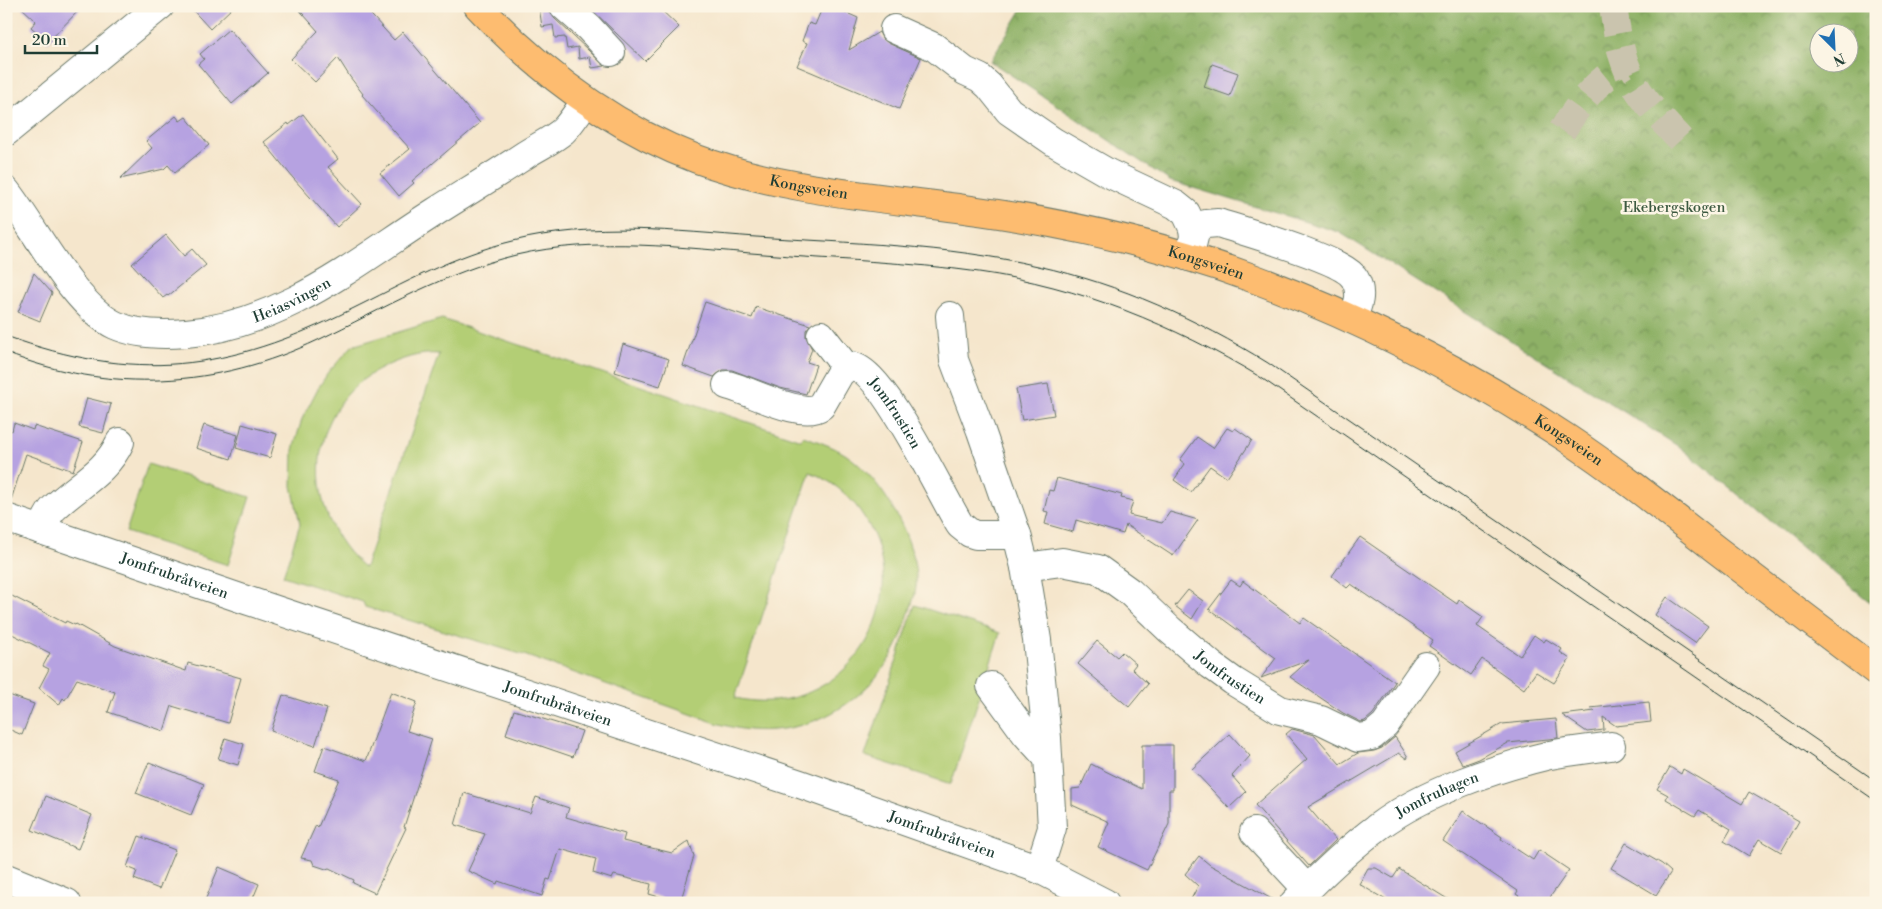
<svg xmlns="http://www.w3.org/2000/svg" width="1882" height="909" viewBox="0 0 1882 909" font-family="'Libre Bodoni',serif">
<style>
.forest{fill:url(#forest-crowns);stroke:#56774d;fill-rule:evenodd}
.garden{fill:#b3ce74;stroke:#698654;fill-rule:evenodd}
.building{fill:#b6a2e1}
.lines{fill:none;stroke-linecap:round;stroke-linejoin:round}
.minor-tunnel{stroke:#cac4ae;stroke-width:28;stroke-dasharray:28 14;stroke-linecap:butt}
.minor-casing{stroke:#6a7869;stroke-width:30}
.major-casing{stroke:#6a7869;stroke-width:30}
.minor{stroke:#fff;stroke-width:28}
.major{stroke:#fdbc70;stroke-width:28}
.tram{stroke:#1f3d34;stroke-width:1}
.labels{text-anchor:middle;dominant-baseline:central;stroke-width:5;stroke-linejoin:round;paint-order:stroke}
.street-label{font-size:15px;fill:#1f3d34;stroke:#fcf5e5}
.park-label{font-size:15px;fill:#3d5a41;stroke:#fcf5e5}
</style>
<defs>
<pattern id="forest-crowns" width="20" height="18" patternUnits="userSpaceOnUse" patternTransform="scale(1.25)"><rect width="20" height="18" fill="#8eb166"/><path d="M2 6a3 3 0 1 1 6 0M12 15a3 3 0 1 1 6 0" fill="none" stroke="#739155"/></pattern>
</defs>
<rect width="100%" height="100%" fill="#fcf5e5"/>
<filter id="ink" filterUnits="userSpaceOnUse"><feTurbulence type="fractalNoise" baseFrequency=".02" numOctaves="2"/><feDisplacementMap in="SourceGraphic" scale="10" xChannelSelector="R" yChannelSelector="G"/><feConvolveMatrix kernelMatrix="1 2 1 2 8 2 1 2 1" color-interpolation-filters="sRGB"/></filter>
<filter id="wash" filterUnits="userSpaceOnUse"><feTurbulence type="fractalNoise" baseFrequency=".0096" numOctaves="4" result="noise"/><feDisplacementMap in="SourceGraphic" scale="20" xChannelSelector="R" yChannelSelector="G"/><feGaussianBlur stdDeviation="1.12" result="paint"/><feColorMatrix in="noise" values="0 0 0 0 0 0 0 0 0 0 0 0 0 0 0 0 0 1.4 0 .05"/><feComposite in="paint" operator="in"/></filter>
<g filter="url(#wash)">
<rect width="100%" height="100%" fill="#f5e6cc"/>
<path class="forest" d="M1024 6H1876V607L1681 448 1339 232 1170 181 990 61ZM1820 32H1850V62H1820Z"/>
<g class="garden">
<path d="M442 319 801 440 803 436C817 441 832 446 845 454 882 478 919 542 916 587 915 597 910 609 907 619 888 688 822 736 750 730 738 729 727 726 716 723L524 655 365 607 363 602 283 576 300 524 292 486 293 450 302 419 317 390 328 373 352 346ZM439 354 365 567V568C299 513 304 405 384 367 401 359 420 352 439 354ZM810 472C829 479 848 494 860 511 925 601 844 723 735 698Z"/>
<polygon points="148,464 250,497 228,565 126,532"/>
<polygon points="915,605 1000,633 951,784 865,756"/>
</g>
<g id="blocks">
<g class="building">
<polygon points="20,6 83,6 48,42 31,27 36,21"/>
<polygon points="189,6 234,6 210,29"/>
<polygon points="296,6 363,6 394,40 403,32 480,123 412,181 414,183 399,196 380,173 410,149 362,95 363,94 350,77 338,58 315,82 291,59 318,31"/>
<polygon points="539,6 549,6 549,11 554,18 605,66 592,68 590,57 579,59 578,47 567,49 565,37 555,38 553,25 542,27"/>
<polygon points="588,6 657,6 679,27 645,61"/>
<polygon points="823,6 831,6 858,18 849,50 879,32 882,38 888,43 921,58 899,109 797,66 807,43 802,41 809,23 815,25"/>
<polygon points="229,29 268,73 232,104 198,64 204,59 200,54"/>
<polygon points="1212,64 1238,73 1230,96 1204,87"/>
<polygon points="303,114 338,159 328,167 362,204 337,227 293,178 264,142 288,123 289,125"/>
<polygon points="176,116 180,121 186,117 209,145 175,173 168,165 164,169 120,179 152,148 146,141"/>
<polygon points="166,235 184,256 192,249 206,265 168,296 167,295 163,298 132,264"/>
<polygon points="34,273 52,293 40,321 18,312"/>
<polygon points="705,302 752,318 756,307 810,325 806,330 806,337 812,349 807,362 816,365 806,394 780,388 732,370 723,370 714,377 683,366"/>
<polygon points="623,344 669,359 660,386 615,372"/>
<polygon points="1048,384 1054,415 1022,420 1016,389"/>
<polygon points="87,398 111,404 103,433 79,427"/>
<polygon points="14,423 33,430 34,426 83,442 73,471 26,454 10,503 6,502 6,429 12,431"/>
<polygon points="242,424 277,434 270,458 236,448"/>
<polygon points="204,425 238,435 231,459 196,448"/>
<polygon points="1227,428 1233,431 1235,428 1252,440 1227,478 1210,466 1191,492 1174,480 1185,464 1180,460 1197,437 1213,448"/>
<polygon points="1057,478 1122,495 1121,498 1133,501 1129,515 1162,523 1170,512 1198,520 1173,556 1126,525 1123,534 1076,520 1073,532 1045,524 1048,512 1044,511 1049,490 1053,491"/>
<polygon points="1360,537 1457,604 1459,600 1483,617 1477,626 1520,656 1534,635 1544,642 1546,639 1562,649 1560,652 1570,659 1554,683 1536,672 1524,689 1482,659 1471,675 1429,646 1433,640 1351,584 1347,588 1332,576"/>
<polygon points="1231,580 1240,586 1243,581 1300,623 1304,618 1395,682 1373,714 1365,721 1361,722 1343,713 1290,677 1309,660 1261,678 1276,658 1209,609"/>
<polygon points="1188,590 1203,601 1192,619 1175,606"/>
<polygon points="6,593 65,623 66,621 75,625 76,624 115,646 186,671 188,663 241,678 228,723 172,706 164,731 108,712 115,692 77,679 65,700 63,698 59,705 39,688 49,669 43,666 50,653 6,631"/>
<polygon points="1667,597 1708,626 1695,643 1655,615"/>
<polygon points="1097,641 1117,657 1122,652 1136,664 1132,669 1148,684 1129,707 1078,664"/>
<polygon points="391,692 417,702 407,731 432,739 404,827 406,828 375,893 353,883 354,880 329,868 326,869 314,865 312,860 301,858 316,825 318,827 339,779 315,771 324,746 366,761"/>
<polygon points="6,694 34,704 22,735 6,728"/>
<polygon points="283,695 327,709 315,746 271,731"/>
<polygon points="1649,702 1651,722 1616,726 1603,717 1604,730 1587,732 1562,715 1595,711 1590,708"/>
<polygon points="514,710 582,731 573,757 506,734"/>
<polygon points="1556,719 1558,738 1508,743 1479,759 1463,765 1455,751 1502,724"/>
<polygon points="1292,729 1315,735 1340,764 1358,753 1374,751 1382,748 1395,737 1408,757 1407,759 1399,753 1308,807 1336,840 1309,866 1255,805 1307,759 1286,734"/>
<polygon points="1230,734 1250,756 1232,776 1246,792 1229,808 1192,769"/>
<polygon points="225,738 244,744 238,765 218,759"/>
<polygon points="1142,745 1173,745 1173,790 1169,790 1169,824 1147,870 1098,847 1109,822 1072,805 1072,789 1080,788 1091,764 1142,789"/>
<polygon points="149,762 204,784 191,815 136,793"/>
<polygon points="1670,767 1681,774 1683,769 1742,804 1749,792 1799,821 1781,852 1759,839 1749,856 1724,841 1731,829 1699,810 1695,816 1666,799 1668,795 1657,789"/>
<polygon points="464,793 530,813 536,797 569,808 566,817 625,834 623,841 672,853 689,841 694,856 680,903 649,894 651,884 614,875 612,879 593,873 596,859 560,849 550,880 547,879 542,896 498,881 497,884 468,871 485,834 455,825"/>
<polygon points="46,796 92,815 78,849 32,830"/>
<polygon points="1463,811 1502,837 1501,839 1533,860 1539,850 1569,870 1546,903 1529,903 1516,894 1518,891 1443,841"/>
<polygon points="139,836 175,850 159,889 134,879 137,871 127,867"/>
<polygon points="1626,843 1662,864 1671,872 1656,895 1611,868"/>
<polygon points="1199,856 1210,865 1279,903 1189,903 1198,886 1185,874"/>
<polygon points="219,867 259,884 251,903 204,903"/>
<polygon points="1368,868 1376,868 1393,878 1399,869 1454,903 1391,903 1359,884"/>
</g>
</g>
</g>
<g filter="url(#ink)">
<use href="#blocks" fill-opacity="0" stroke="#6a7869" stroke-width="1"/>
<g class="lines">
<g class="minor-tunnel">
<path d="M1613 6C1617 34 1621 61 1635 85 1648 107 1668 126 1685 145"/>
<path d="M1562 131C1582 100 1593 84 1625 64"/>
</g>
<g class="minor-casing">
<g id="minor">
<polyline points="564,6 589,28 611,52"/>
<polyline points="894,29 934,47 965,71 980,78 989,86 1009,111 1054,142 1108,173 1176,205 1186,213 1193,228 1194,237 1189,257"/>
<polyline points="6,132 160,6"/>
<path id="s1" d="M6 191C35 228 74 306 115 325 137 335 163 335 186 333 284 324 355 263 435 212 465 193 495 175 525 155 537 147 551 141 563 131 572 122 578 111 586 101"/>
<path d="M1193 228 1206 224 1218 223C1243 231 1345 260 1355 279 1363 293 1358 306 1352 319"/>
<polyline points="950,316 954,360 981,431 1017,535 1025,567 1037,640 1047,738 1052,828 1039,869"/>
<polyline points="821,335 846,367"/>
<path id="s2" d="M727 385C749 390 802 420 821 406L840 373 849 366C881 364 942 497 960 525L970 533 976 535H1017"/>
<path id="s3" d="M6 518 246 600 800 784 1039 869 1105 903"/>
<path d="M41 530C45 523 48 514 53 509 76 486 106 473 120 442"/>
<path id="s4" d="M1025 567 1062 562 1098 569 1130 592 1170 630 1211 665 1233 681 1280 710 1321 720 1358 738 1372 736 1385 725 1426 666"/>
<polyline points="991,686 1026,734 1048,758"/>
<polyline points="1254,832 1307,889"/>
<polyline points="6,878 67,903"/>
<path id="s5" d="M1294 903C1320 876 1348 849 1379 826 1425 792 1495 768 1550 755 1570 751 1591 749 1611 746"/>
</g>
</g>
<g class="major-casing">
<g id="major">
<path id="s6" d="M478 6C540 72 612 127 697 159 786 192 884 197 978 211 1071 224 1166 246 1255 279 1364 320 1467 373 1565 437 1618 472 1668 512 1718 551 1771 591 1823 631 1876 671"/>
</g>
</g>
<use href="#minor" class="minor"/>
<use href="#major" class="major"/>
<g class="tram">
<path d="M6 336C135 383 228 371 350 310 403 284 454 255 513 241 594 221 674 231 756 237 850 243 946 245 1038 266 1120 284 1197 319 1268 363L1876 781"/>
<path d="M6 353C110 394 217 388 318 340 383 309 445 272 516 255 598 236 681 248 764 254 836 260 908 262 979 272 1079 286 1174 325 1260 377L1876 801"/>
</g>
</g>
</g>
<g class="labels">
<g class="street-label">
<text stroke="none"><textPath href="#s6" startOffset="385">Kongsveien</textPath></text>
<text stroke="none"><textPath href="#s6" startOffset="790">Kongsveien</textPath></text>
<text stroke="none"><textPath href="#s1" startOffset="358">Heiasvingen</textPath></text>
<text stroke="none"><textPath href="#s2" startOffset="216">Jomfrustien</textPath></text>
<text stroke="none"><textPath href="#s6" startOffset="1195">Kongsveien</textPath></text>
<text stroke="none"><textPath href="#s3" startOffset="178">Jomfrubråtveien</textPath></text>
<text stroke="none"><textPath href="#s4" startOffset="245">Jomfrustien</textPath></text>
<text stroke="none"><textPath href="#s3" startOffset="582">Jomfrubråtveien</textPath></text>
<text stroke="none"><textPath href="#s5" startOffset="181">Jomfruhagen</textPath></text>
<text stroke="none"><textPath href="#s3" startOffset="988">Jomfrubråtveien</textPath></text>
</g>
<g class="park-label">
<text x="1674" y="207">Ekebergskogen</text>
</g>
</g>
<rect width="1882" height="909" fill="none" stroke="#fcf5e5" stroke-width="25"/>
<g transform="translate(1834 48) rotate(156)"><circle r="24" fill="#fcf5e5" stroke="#a4ab9e"/>
<path d="M0-4L9 19L0 12L-9 19Z" fill="#1f6fb2"/>
<text y="-8" font-size="14" font-weight="bold" text-anchor="middle" fill="#1f3d34">N</text>
</g>
<path d="M25 45v8h72v-8" fill="none" stroke="#1f3d34" stroke-width="2.5"/>
<text x="32" y="45" font-size="15" fill="#1f3d34" stroke="#fcf5e5" stroke-width="4" paint-order="stroke">20 m</text>
</svg>
